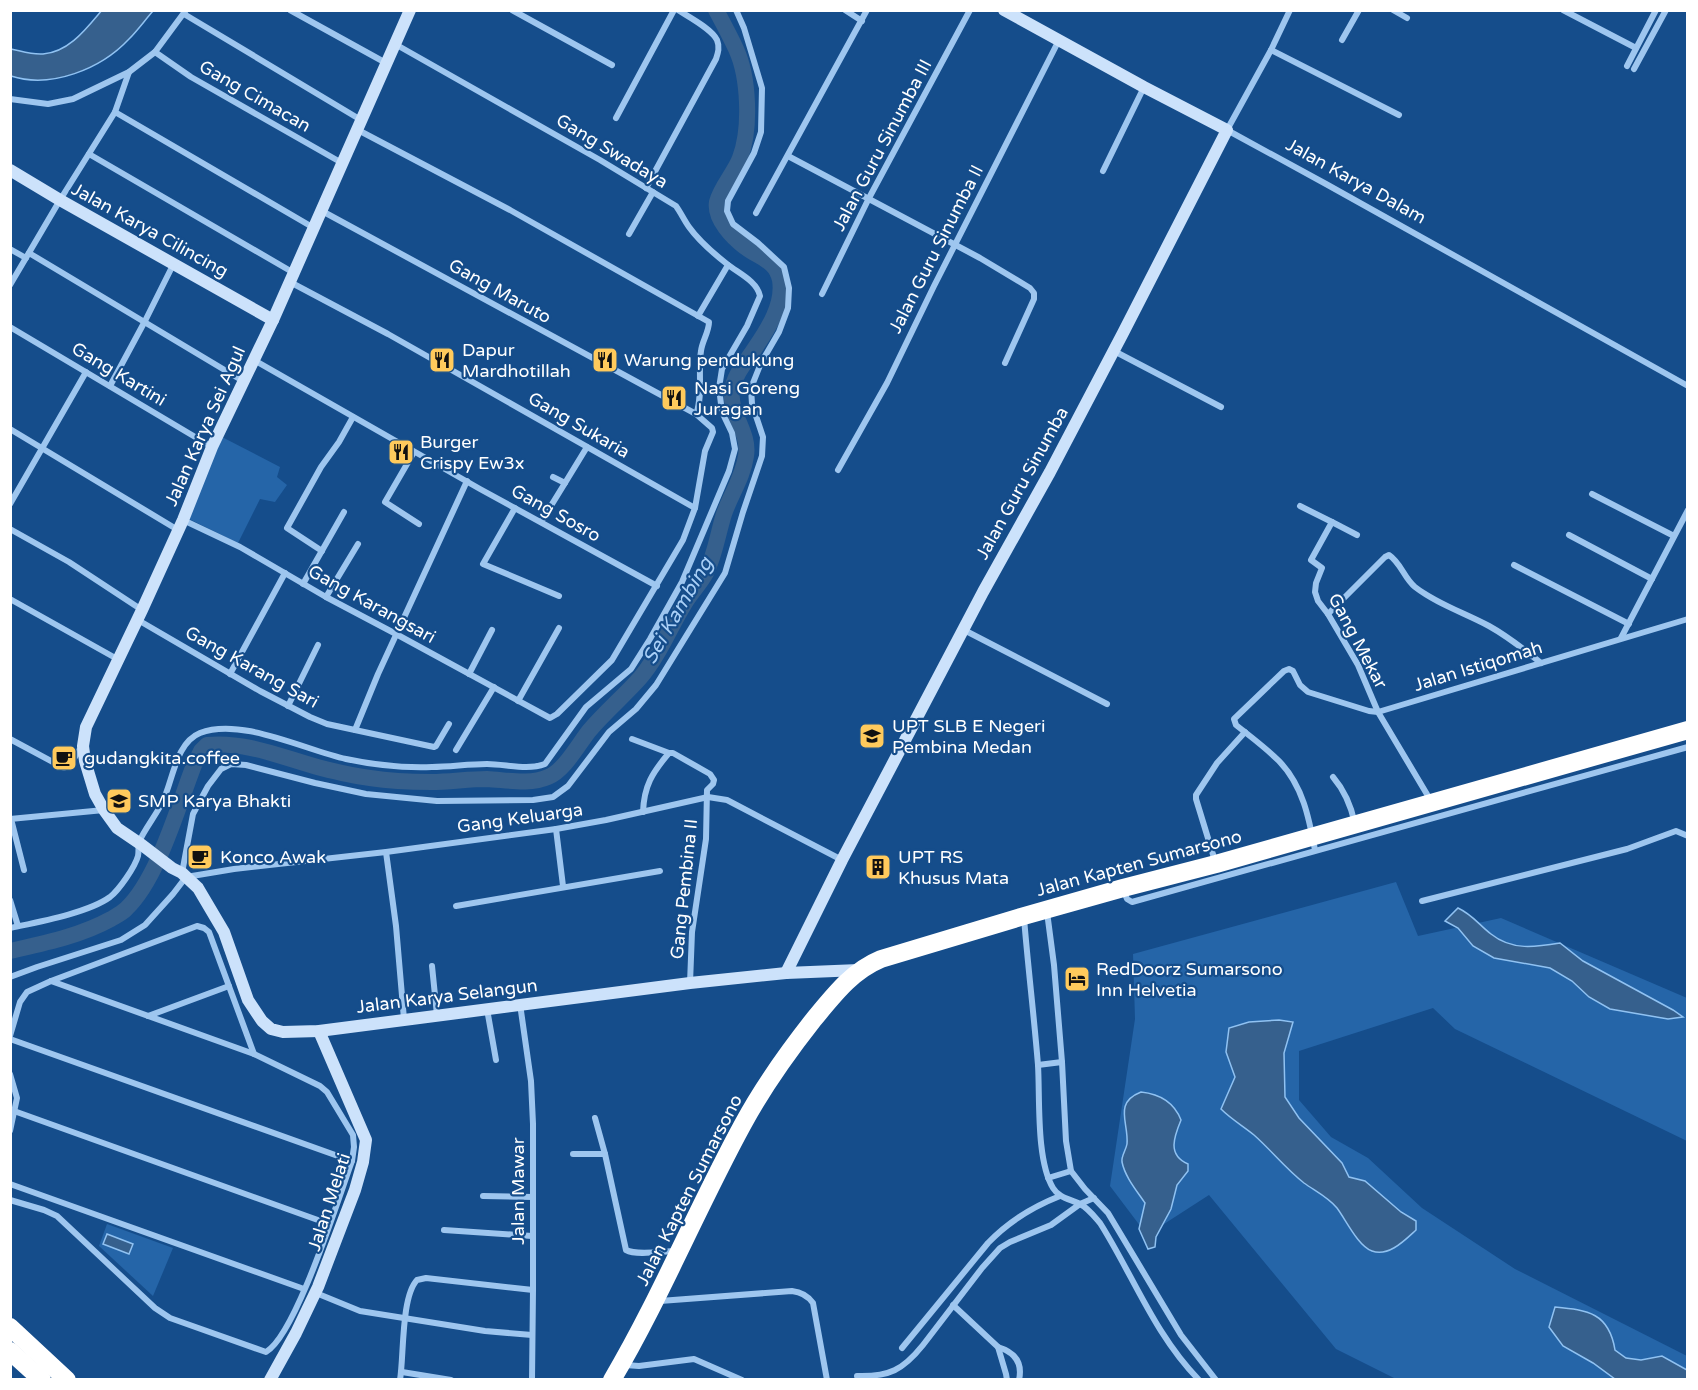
<svg xmlns="http://www.w3.org/2000/svg" width="1698" height="1390" viewBox="0 0 1698 1390" font-family="'Varela Round',sans-serif">
<style>
.green{fill:#2565a8}
.water{fill:#36608d;stroke:#90c2f2;stroke-width:1.5}
.lines{fill:none;stroke-linecap:round;stroke-linejoin:round}
.river{stroke:#36608d;stroke-width:16}
.street{stroke:#9ec6ef;stroke-width:6}
.secondary{stroke:#cce2fb;stroke-width:12}
.highway{stroke:#fff;stroke-width:18}
.labels{text-anchor:middle;dominant-baseline:central;stroke-width:4.5;stroke-linejoin:round;paint-order:stroke}
.street-label{font-size:18px;fill:#fff;stroke:#154d8b}
.poi-label{font-size:18px;fill:#fff;stroke:#154d8b;text-anchor:start}
.water-label{font-size:20px;font-style:italic;fill:#aad0f7;stroke:#154d8b}
</style>
<rect width="100%" height="100%" fill="#154d8b"/>
<g class="green">
<polygon points="222,437 280,467 277,477 287,485 275,502 260,499 238,543 187,518"/>
<polygon points="1396,882 1418,936 1501,918 1687,998 1687,1141 1455,1029 1433,1008 1299,1051 1299,1100 1331,1137 1368,1158 1422,1208 1515,1269 1687,1356 1687,1379 1396,1379 1336,1349 1209,1195 1147,1235 1110,1186 1135,1019 1133,954"/>
<polygon points="107,1224 173,1248 153,1296 99,1246"/>
</g>
<g class="water">
<path d="M102 10 153 11C145 20 138 30 129 39 101 69 51 89 11 76V49C21 51 32 55 43 54 69 52 86 29 102 10Z"/>
<path d="M1458 908C1473 915 1479 925 1491 934 1512 951 1536 947 1560 943L1583 961 1673 1010 1683 1017 1668 1019 1610 1009 1589 997 1572 981 1550 968 1494 958 1473 946 1458 928 1445 921Z"/>
<path d="M1279 1020 1293 1022 1284 1053 1285 1097 1299 1118 1342 1163 1349 1177 1365 1181 1401 1212 1416 1221V1230C1405 1240 1389 1257 1372 1251 1358 1246 1346 1220 1337 1208 1328 1197 1315 1191 1304 1183 1286 1169 1271 1150 1254 1135 1243 1126 1231 1119 1221 1109L1235 1077 1226 1052 1229 1028 1249 1022Z"/>
<path d="M1141 1092C1160 1094 1174 1102 1181 1120 1174 1137 1167 1155 1188 1164V1171L1177 1185 1171 1209 1156 1237 1155 1247 1148 1249 1139 1229 1145 1203C1137 1191 1125 1177 1122 1162 1121 1156 1126 1150 1127 1144 1129 1123 1113 1103 1141 1092Z"/>
<polygon points="107,1234 133,1244 129,1254 103,1244"/>
<path d="M1555 1307C1588 1310 1609 1313 1615 1350L1626 1358 1641 1360 1662 1356 1687 1370V1379H1615L1593 1363 1563 1346 1549 1327Z"/>
</g>
<g class="lines">
<path class="river" d="M10 951C45 943 80 936 111 919 116 916 122 913 126 909 158 879 178 806 194 765L201 751 207 745C247 741 283 758 321 768 337 772 354 776 370 778 389 781 411 782 431 782 450 782 468 779 487 779 507 780 530 785 548 777 564 771 578 745 589 731 605 712 624 696 640 678 659 656 670 627 685 603 691 593 700 584 706 573 715 555 718 533 724 514 731 494 743 477 746 456 750 432 729 414 732 391 734 374 747 361 755 348 768 329 784 304 780 280 776 260 759 258 745 247 733 238 714 219 717 202 720 188 735 172 740 158 751 129 749 77 736 49 730 36 723 23 716 10"/>
<g class="street">
<polyline points="290,10 386,63"/>
<polyline points="512,10 612,65"/>
<polyline points="845,10 862,21"/>
<polyline points="1290,10 1271,50 1227,130 1326,184 1688,386"/>
<polyline points="1393,10 1407,18"/>
<polyline points="1563,10 1636,48"/>
<polyline points="184,14 361,120"/>
<polyline points="1342,40 1359,10"/>
<polyline points="1271,50 1399,115"/>
<polyline points="155,52 191,77 342,163"/>
<polyline points="1627,66 1656,10"/>
<polyline points="1634,69 1666,10"/>
<polyline points="10,99 48,104 73,99 129,72 155,52 186,10"/>
<polyline points="115,112 314,228"/>
<polyline points="616,118 674,10"/>
<path d="M358 130 510 210 709 322C709 332 702 341 701 351 698 368 703 399 696 414"/>
<polyline points="89,154 294,273"/>
<polyline points="788,156 980,258 1030,288 1034,293 1034,299 1005,363"/>
<polyline points="1103,171 1144,87"/>
<path d="M646 188 716 59C718 53 720 47 717 40 712 29 689 17 678 10"/>
<polyline points="756,213 867,10"/>
<polyline points="629,234 653,192"/>
<polyline points="10,249 26,258"/>
<polyline points="29,253 243,381"/>
<polyline points="290,282 388,334 695,508"/>
<polyline points="10,285 60,200 115,112 129,72"/>
<polyline points="822,294 869,198 970,10"/>
<polyline points="698,316 728,265"/>
<polyline points="10,327 212,447"/>
<polyline points="1114,351 1221,407"/>
<polyline points="254,360 480,489 657,586"/>
<polyline points="110,386 145,321 173,265"/>
<polyline points="10,429 178,530"/>
<polyline points="414,452 385,502 419,524"/>
<polyline points="838,470 887,383 934,286 1059,40"/>
<polyline points="553,477 565,483 587,447"/>
<polyline points="1592,494 1674,536"/>
<polyline points="10,504 86,372"/>
<polyline points="1300,506 1332,522 1311,560 1322,568 1316,583 1315,592 1318,601 1328,614 1358,665 1378,712 1431,801"/>
<polyline points="515,508 483,564 559,596"/>
<polyline points="183,520 240,547 326,597 396,634 550,718 557,714 612,660 683,540 695,508 705,451 713,432 712,428 696,414 322,211"/>
<polyline points="541,522 565,483"/>
<polyline points="1332,522 1357,535"/>
<polyline points="10,529 69,562 142,610"/>
<polyline points="1569,535 1652,579"/>
<polyline points="322,551 287,528 321,467 339,442 353,417"/>
<polyline points="1514,565 1629,624"/>
<polyline points="303,584 344,512"/>
<polyline points="326,597 358,544"/>
<polyline points="10,599 119,660"/>
<path d="M1328 614 1385 557 1389 555C1401 563 1404 578 1415 587 1437 604 1465 613 1489 626 1507 636 1525 650 1541 663"/>
<polyline points="138,620 260,691 310,717 327,724 434,747 436,746 449,724"/>
<polyline points="964,630 1107,704"/>
<polyline points="1621,638 1688,510"/>
<polyline points="230,674 285,573"/>
<polyline points="469,674 492,630"/>
<polyline points="518,701 559,628"/>
<polyline points="288,706 318,645"/>
<polyline points="355,730 378,674 467,481"/>
<polyline points="10,739 64,768 71,763 82,746"/>
<polyline points="632,739 669,753"/>
<polyline points="456,750 494,687"/>
<path d="M1333 777C1345 791 1351 805 1355 824"/>
<path d="M643 812C644 786 652 773 669 753H673L710 774 714 780 713 784 707 790 706 839 692 932 690 983"/>
<polyline points="10,819 104,810"/>
<polyline points="11,819 24,870"/>
<polyline points="556,829 563,886"/>
<path d="M1315 850C1309 818 1303 786 1279 761 1266 748 1251 737 1236 725L1234 719 1284 671 1289 669 1293 671 1300 685 1308 692 1369 711 1378 712 1688 619"/>
<polyline points="386,852 396,926 404,1019"/>
<polyline points="1215,861 1196,799 1196,795 1217,763 1245,732"/>
<polyline points="182,873 193,814 208,786 221,769 231,764 246,765 315,783 366,794 437,801 533,800 553,797 568,786 609,732 636,709 656,685 725,573 743,512 762,456 763,437 752,404 751,388 761,363 779,332 788,308 789,288 784,267 758,243 733,224 727,211 728,201 754,153 761,132 762,88 744,28 736,10"/>
<polyline points="1123,889 1127,899 1132,902 1688,747"/>
<polyline points="10,900 18,926"/>
<polyline points="1422,901 1627,849 1676,831 1688,836"/>
<polyline points="456,906 660,871"/>
<polyline points="1047,912 1054,965 1062,1062 1066,1141 1071,1171 1085,1189 1108,1213 1181,1335 1216,1380"/>
<path d="M1024 918C1028 967 1034 1016 1038 1065 1040 1098 1036 1160 1053 1188 1059 1198 1070 1199 1080 1204 1088 1208 1094 1216 1100 1223 1133 1275 1154 1334 1199 1380"/>
<path d="M10 928C38 922 88 913 110 897 119 890 135 867 138 856 139 851 138 846 139 842 144 830 156 815 162 803 173 782 175 743 200 733 241 717 305 750 346 759 374 765 404 768 432 767 450 767 468 764 487 764 506 764 527 771 545 764L586 707 631 669 650 639 682 582 729 471 735 449 732 433 722 412 719 388 722 369 747 326 760 296C757 281 738 273 727 264 713 253 699 241 689 227 684 220 681 213 676 206L600 160 395 44"/>
<polyline points="432,966 437,1015"/>
<polyline points="10,977 37,967 121,940 145,925 173,894 186,877 234,869 386,852 556,829 606,820 708,797 727,800 842,860"/>
<polyline points="520,1004 531,1081 533,1124 533,1290 532,1380"/>
<polyline points="487,1009 496,1060"/>
<polyline points="148,1016 229,986"/>
<polyline points="10,1036 20,1002 27,992 51,981 197,926 204,928 209,932 254,1054"/>
<polyline points="10,1039 352,1161"/>
<polyline points="1038,1065 1062,1062"/>
<polyline points="10,1074 17,1098 10,1131"/>
<polyline points="14,1111 329,1224"/>
<path d="M595 1118 605 1154 626 1250C637 1256 663 1251 676 1251"/>
<polyline points="573,1154 605,1154"/>
<polyline points="1048,1178 1071,1171"/>
<polyline points="10,1184 304,1289"/>
<polyline points="483,1196 533,1197"/>
<path d="M10 1200 44 1210 57 1216 155 1308 170 1318 266 1352C296 1335 338 1199 352 1161L354 1147 353 1135 327 1092 320 1086 254 1054 51 981"/>
<polyline points="444,1230 532,1236"/>
<polyline points="316,1293 360,1311 485,1331 532,1335"/>
<path d="M660 1301 792 1291C801 1292 808 1296 813 1303L827 1380"/>
<polyline points="953,1305 998,1347 1006,1374 1007,1380"/>
<path d="M998 1347C1014 1352 1023 1362 1019 1380"/>
<path d="M902 1348 988 1243C1009 1221 1032 1207 1060 1196"/>
<polyline points="625,1365 639,1366 694,1359 742,1380"/>
<polyline points="402,1372 451,1380"/>
<path d="M857 1376C889 1377 903 1370 923 1345L982 1268 1000 1248 1010 1242 1051 1225 1080 1204 1094 1198"/>
<path d="M400 1380C404 1356 401 1297 417 1280L426 1278 533 1290"/>
</g>
<g class="secondary">
<polyline points="410,10 273,320 212,447 183,520 142,610 86,727 83,746 85,761 95,794 104,810 117,828 142,845 172,868 182,873 198,888 224,932 248,1000 262,1021 271,1029 283,1032 319,1031 690,983 786,973 859,970"/>
<polyline points="10,170 60,200 273,320"/>
<polyline points="786,973 842,860 983,592 1050,472 1123,333 1227,130 1144,87 1004,10"/>
<polyline points="270,1380 296,1333 318,1287 355,1190 363,1162 366,1140 319,1031"/>
</g>
<g class="highway">
<polyline points="10,1327 67,1380"/>
<polyline points="10,1351 42,1380"/>
<path d="M612 1380C661 1297 697 1208 743 1124 763 1087 788 1052 814 1019 834 995 852 971 881 959L1024 916 1123 888 1216 864 1688 730"/>
</g>
</g>
<defs>
<g id="restaurant-square" transform="scale(1.35)"><rect x="-9" y="-9" width="18" height="18" rx="4" fill="#ffca5c" stroke="#154d8b"/><path d="M-5-6h1v4h1v-4h1v4h1v-4h1v5L-1.5 .5V6h-2V.5L-5-1ZM5-6V6H3V1.5H1.5Q1.5-4 5-6Z" fill="#111"/></g>
<g id="school-square" transform="scale(1.35)"><rect x="-9" y="-9" width="18" height="18" rx="4" fill="#ffca5c" stroke="#154d8b"/><path d="M0-5L7-2L0 1L-7-2ZM-4 1L0 2.5L4 1V4Q0 6-4 4Z" fill="#111"/></g>
<g id="cafe-square" transform="scale(1.35)"><rect x="-9" y="-9" width="18" height="18" rx="4" fill="#ffca5c" stroke="#154d8b"/><path d="M-5.5-4.5H6V0H3Q3 3.5 0 3.5H-2.5Q-5.5 3.5-5.5 0ZM3-3.2v2h1.7v-2ZM-6 4.5H4V6H-6Z" fill="#111"/></g>
<g id="building-square" transform="scale(1.35)"><rect x="-9" y="-9" width="18" height="18" rx="4" fill="#ffca5c" stroke="#154d8b"/><path d="M-4-6H4V6H1V3H-1V6H-4ZM-2.5-4.3h1.7v1.8h-1.7ZM.8-4.3h1.7v1.8H.8ZM-2.5-1h1.7V.8h-1.7ZM.8-1h1.7V.8H.8Z" fill="#111"/></g>
<g id="hotel-square" transform="scale(1.35)"><rect x="-9" y="-9" width="18" height="18" rx="4" fill="#ffca5c" stroke="#154d8b"/><path d="M-6-4.5h1.5V1H6V5H4.5V3h-9V5H-6ZM-4 0a1.8 1.8 0 1 1 3.6 0ZM.5 0V-2.5h3Q6-2.5 6 0Z" fill="#111"/></g>
</defs>
<g fill-rule="evenodd">
<use href="#restaurant-square" x="442" y="360"/>
<use href="#restaurant-square" x="605" y="360"/>
<use href="#restaurant-square" x="674" y="398"/>
<use href="#restaurant-square" x="401" y="452"/>
<use href="#school-square" x="872" y="736"/>
<use href="#cafe-square" x="64" y="758"/>
<use href="#school-square" x="119" y="801"/>
<use href="#cafe-square" x="200" y="857"/>
<use href="#building-square" x="878" y="867"/>
<use href="#hotel-square" x="1077" y="979"/>
</g>
<g class="labels">
<g class="street-label">
<text transform="translate(255 96) rotate(30)">Gang Cimacan</text>
<text transform="translate(882 145) rotate(-62)">Jalan Guru Sinumba III</text>
<text transform="translate(612 151) rotate(31)">Gang Swadaya</text>
<text transform="translate(1356 181) rotate(29)">Jalan Karya Dalam</text>
<text transform="translate(150 230) rotate(29)">Jalan Karya Cilincing</text>
<text transform="translate(936 249) rotate(-63)">Jalan Guru Sinumba II</text>
<text transform="translate(500 291) rotate(29)">Gang Maruto</text>
<text transform="translate(119 374) rotate(31)">Gang Kartini</text>
<text transform="translate(579 425) rotate(30)">Gang Sukaria</text>
<text transform="translate(205 426) rotate(-66)">Jalan Karya Sei Agul</text>
<text transform="translate(1022 483) rotate(-61)">Jalan Guru Sinumba</text>
<text transform="translate(556 513) rotate(29)">Gang Sosro</text>
<text transform="translate(372 604) rotate(29)">Gang Karangsari</text>
<text transform="translate(1358 641) rotate(62)">Gang Mekar</text>
<text transform="translate(1478 666) rotate(-17)">Jalan Istiqomah</text>
<text transform="translate(252 667) rotate(29)">Gang Karang Sari</text>
<text transform="translate(520 818) rotate(-8)">Gang Keluarga</text>
<text transform="translate(1139 863) rotate(-15)">Jalan Kapten Sumarsono</text>
<text transform="translate(684 889) rotate(-84)">Gang Pembina II</text>
<text transform="translate(447 996) rotate(-7)">Jalan Karya Selangun</text>
<text transform="translate(689 1190) rotate(-63)">Jalan Kapten Sumarsono</text>
<text transform="translate(518 1191) rotate(-90)">Jalan Mawar</text>
<text transform="translate(329 1202) rotate(-72)">Jalan Melati</text>
</g>
<g class="poi-label">
<text x="462" y="350">Dapur<tspan x="462" dy="21">Mardhotillah</tspan></text>
<text x="624" y="360">Warung pendukung</text>
<text x="694" y="388">Nasi Goreng<tspan x="694" dy="21">Juragan</tspan></text>
<text x="420" y="442">Burger<tspan x="420" dy="21">Crispy Ew3x</tspan></text>
<text x="892" y="726">UPT SLB E Negeri<tspan x="892" dy="21">Pembina Medan</tspan></text>
<text x="84" y="758">gudangkita.coffee</text>
<text x="138" y="801">SMP Karya Bhakti</text>
<text x="220" y="857">Konco Awak</text>
<text x="898" y="857">UPT RS<tspan x="898" dy="21">Khusus Mata</tspan></text>
<text x="1096" y="969">RedDoorz Sumarsono<tspan x="1096" dy="21">Inn Helvetia</tspan></text>
</g>
<g class="water-label">
<text transform="translate(678 611) rotate(-60)">Sei Kambing</text>
</g>
</g>
<rect width="1698" height="1390" fill="none" stroke="#ffffff" stroke-width="24"/>
</svg>
